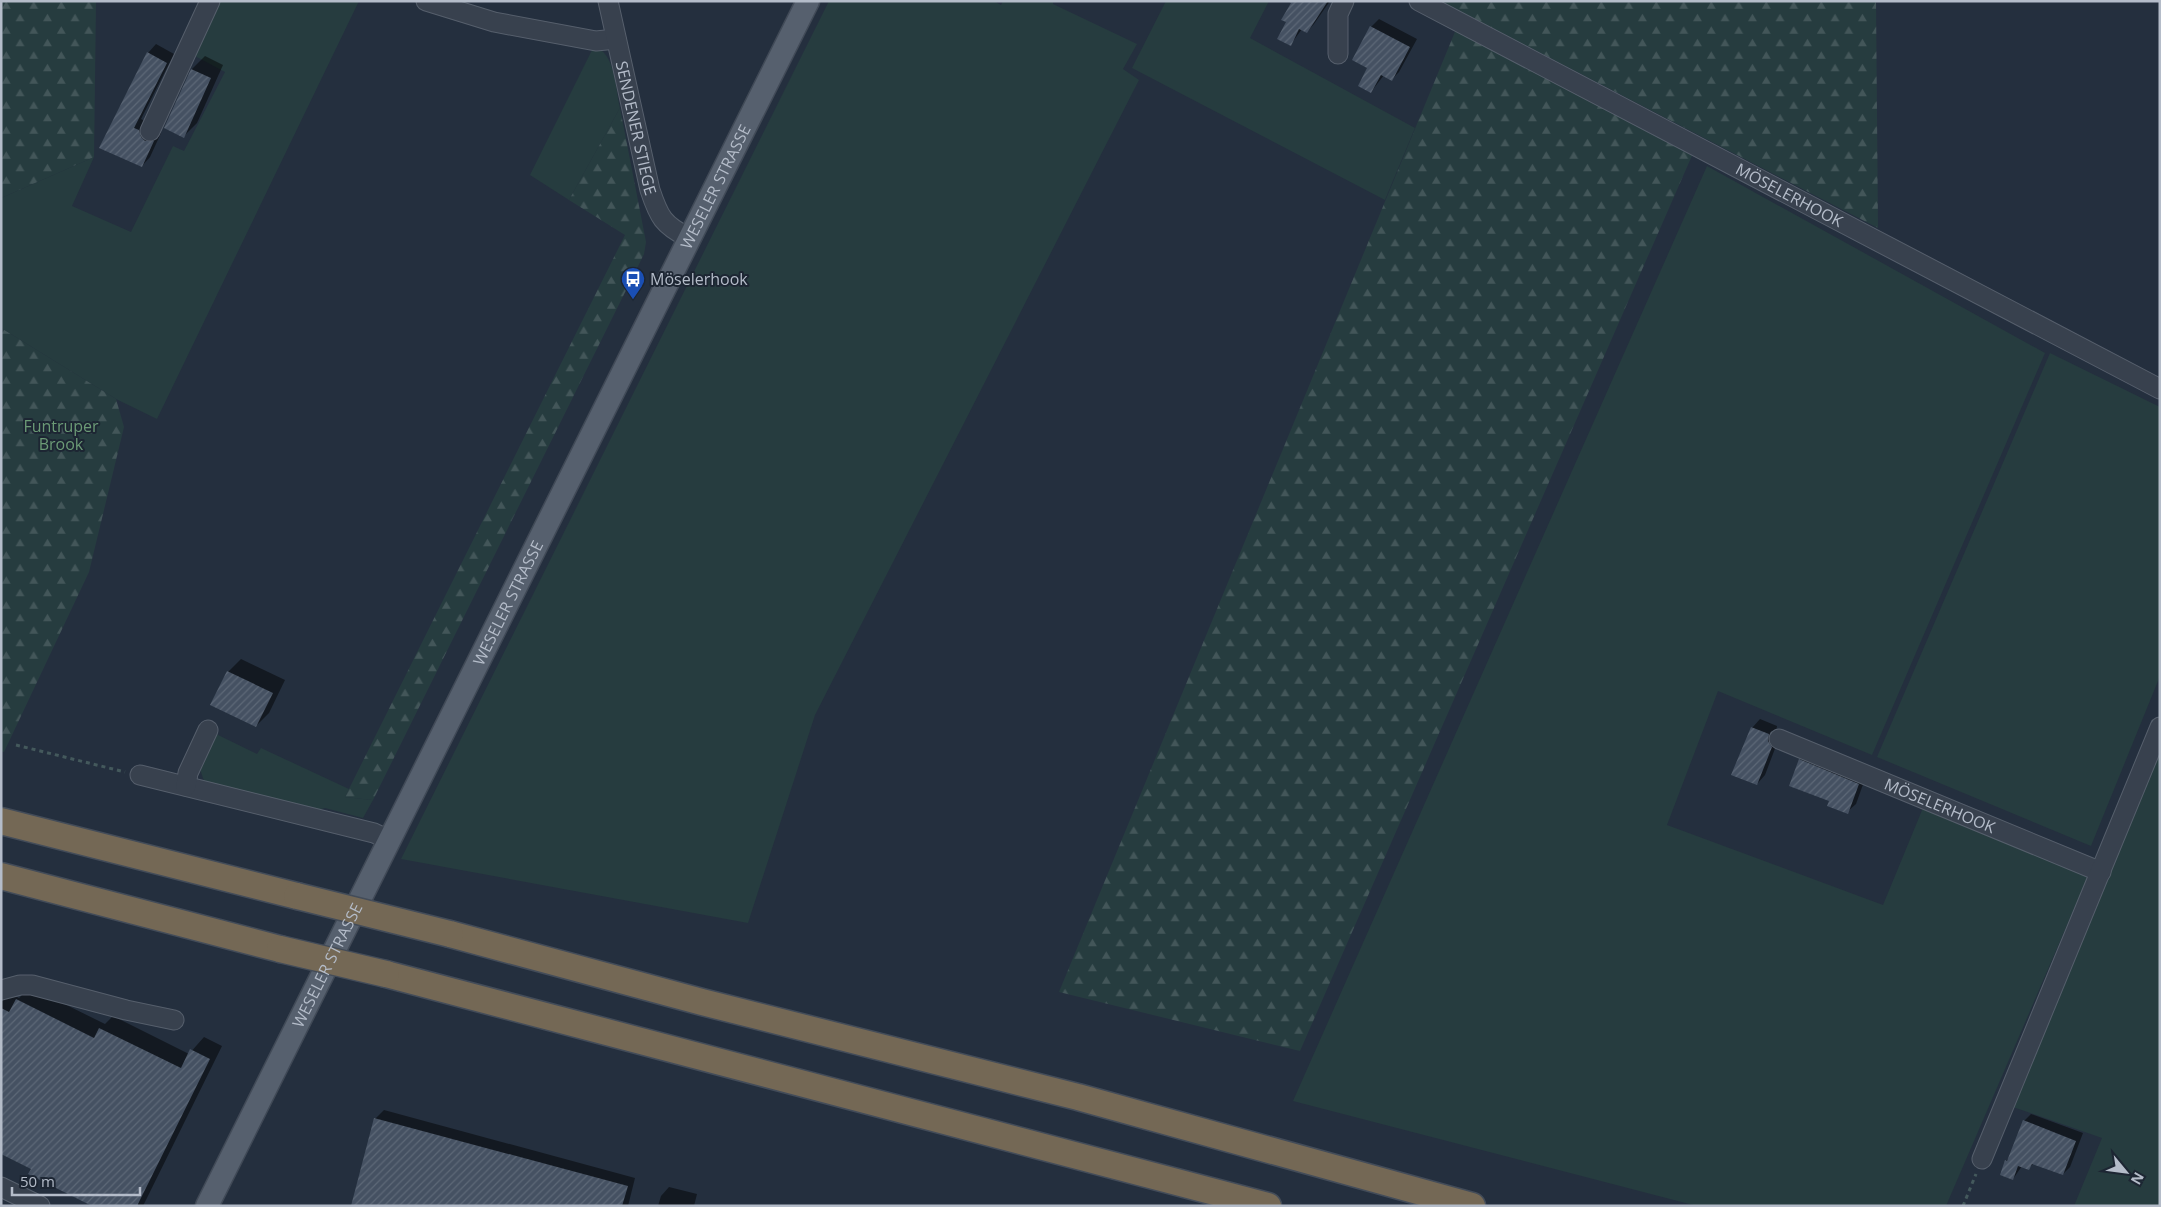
<svg xmlns="http://www.w3.org/2000/svg" width="2161" height="1207" viewBox="0 0 2161 1207" font-family="'Open Sans',sans-serif">
<style>
.green{fill:#263c3f}
.forest{fill:url(#forest-firs)}
.shadow{fill:#0007}
.building{fill:url(#building-hatch)}
.lines{fill:none;stroke-linecap:round;stroke-linejoin:round}
.minor-casing{stroke:#565f6c;stroke-width:21}
.major-casing{stroke:#414a57;stroke-width:25}
.highway-casing{stroke:#434c59;stroke-width:29}
.path{stroke:#44595c;stroke-width:3;stroke-dasharray:4 4;stroke-linecap:butt}
.minor{stroke:#38414e;stroke-width:19}
.major{stroke:#56606e;stroke-width:22}
.highway{stroke:#746855;stroke-width:26}
.highway-bridge-casing{stroke:#434c59;stroke-width:29;stroke-linecap:butt}
.highway-bridge{stroke:#746855;stroke-width:26}
.labels{text-anchor:middle;dominant-baseline:central;stroke-width:4;stroke-linejoin:round;paint-order:stroke}
.street-label{font-size:16px;fill:#b4bcc9;stroke:#1d2633}
.poi-label{font-size:16px;fill:#b4bcc9;stroke:#1d2633;text-anchor:start}
.park-label{font-size:16px;fill:#6b9a76;stroke:#1d2633}
</style>
<defs>
<pattern id="forest-firs" width="22" height="20" patternUnits="userSpaceOnUse" patternTransform="scale(1.25)"><rect width="22" height="20" fill="#263c3f"/><path d="M5 1l3.5 6h-7zM16 11l3.5 6h-7z" fill="#435659"/></pattern>
<pattern id="building-hatch" width="6" height="6" patternUnits="userSpaceOnUse" patternTransform="scale(1.25)"><rect width="6" height="6" fill="#455162"/><path d="M-1 1l2-2M0 6l6-6M5 7l2-2" fill="none" stroke="#5d6877"/></pattern>
</defs>
<rect width="100%" height="100%" fill="#242f3e"/>
<g class="green">
<polygon points="220,1 359,1 157,419 116,399 1,328 1,198 94,157 72,206 131,232 173,146 184,151 225,72 195,56"/>
<polygon points="829,1 994,1 1001,5 1003,1 1053,1 1053,4 1137,44 1123,69 1139,80 815,715 748,923 401,859"/>
<polygon points="1166,1 1269,1 1250,38 1415,128 1385,200 1132,68"/>
<path d="M594 46C616 54 615 88 620 108L569 200 530 175Z"/>
<polygon points="1707,166 2045,353 1872,755 1718,691 1667,825 1883,905 1925,803 2089,874 1946,1206 1697,1206 1293,1101"/>
<polygon points="2050,353 2160,407 2160,676 2091,846 1877,757"/>
<polygon points="214,733 257,754 261,748 349,789 345,797 373,800 363,818 325,808 314,811 204,781 200,769"/>
<polygon points="2160,747 2160,1206 2074,1206 2102,1138 2013,1107"/>
</g>
<g class="forest">
<polygon points="1,1 96,1 94,157 1,198"/>
<polygon points="1440,1 1876,1 1878,228"/>
<polygon points="1457,27 1694,151 1300,1051 1059,992"/>
<polygon points="620,108 646,242 644,254 373,800 345,797 625,235 569,200"/>
<polygon points="1,328 116,399 124,427 89,572 4,752 1,751"/>
</g>
<g class="shadow">
<polygon points="1293,1 1330,1 1314,24 1307,32 1302,29 1291,44 1287,22"/>
<polygon points="1379,19 1417,39 1399,72 1392,79 1384,75 1371,92 1368,67 1371,27"/>
<polygon points="156,44 174,54 141,119 147,122 154,133 161,133 150,157 142,166 101,148 148,53"/>
<polygon points="205,56 223,65 197,123 184,136 165,128 192,69"/>
<polygon points="241,659 285,680 269,713 256,726 212,704 228,672"/>
<polygon points="1760,719 1777,726 1776,732 1779,738 1765,775 1757,784 1752,728"/>
<polygon points="1808,752 1866,776 1856,804 1847,812 1830,800 1800,760"/>
<polygon points="30,987 105,1024 113,1016 189,1054 204,1037 222,1046 143,1206 95,1206 33,1169 1,1153 1,1002 10,993 19,998"/>
<polygon points="384,1110 635,1178 628,1206 352,1206 375,1119"/>
<polygon points="2031,1114 2083,1133 2070,1167 2063,1174 2034,1163 2029,1168 2022,1166 2013,1179 2006,1161 2010,1157 2024,1121"/>
<polygon points="669,1187 697,1194 694,1206 658,1206 661,1196"/>
</g>
<g class="building">
<polygon points="1288,1 1328,1 1307,33 1299,29 1291,46 1277,39 1286,22 1281,20 1291,3"/>
<polygon points="1370,26 1410,47 1392,81 1381,75 1371,93 1358,86 1367,68 1352,60"/>
<polygon points="147,52 167,63 134,128 139,130 141,137 145,141 154,141 142,167 99,148"/>
<polygon points="191,69 211,78 184,138 164,128"/>
<polygon points="227,671 273,693 256,727 210,705"/>
<polygon points="1751,727 1769,734 1768,741 1772,747 1757,785 1731,775"/>
<polygon points="1799,759 1859,784 1848,814 1827,806 1829,801 1789,786"/>
<polygon points="16,999 94,1038 99,1028 181,1068 190,1049 210,1059 137,1206 92,1206 28,1174 31,1169 1,1154 1,1008 9,1012"/>
<polygon points="374,1118 628,1186 622,1206 351,1206"/>
<polygon points="2023,1120 2076,1141 2063,1175 2032,1164 2029,1170 2018,1166 2013,1180 2000,1175 2005,1160 2007,1161"/>
</g>
<g class="lines">
<g class="minor-casing">
<g id="minor">
<polyline points="426,1 494,22 596,41 616,39"/>
<path id="s1" d="M608 1 650 190C659 217 663 225 689 238"/>
<path id="s2" d="M1419 1 2160 389"/>
<polyline points="1338,54 1338,14 1344,1"/>
<polyline points="150,131 210,1"/>
<path id="s3" d="M1779 739 2101 872"/>
<polyline points="140,775 374,833 389,840"/>
<polyline points="186,786 188,773 208,730"/>
<polyline points="1,990 20,985 32,985 126,1010 174,1020"/>
<polyline points="1982,1159 2160,727"/>
<polyline points="1,1187 40,1206"/>
</g>
</g>
<g class="major-casing">
<g id="major">
<path id="s4" d="M207 1206 808 1"/>
</g>
</g>
<g class="highway-casing">
<g id="highway">
<polyline points="1,821 297,896"/>
<polyline points="1,876 280,949"/>
<polyline points="450,934 702,1002 1078,1097 1472,1206"/>
<polyline points="386,974 1268,1206"/>
</g>
</g>
<g class="path">
<polyline points="16,745 125,772"/>
<polyline points="1963,1206 1976,1174"/>
</g>
<use href="#minor" class="minor"/>
<use href="#major" class="major"/>
<use href="#highway" class="highway"/>
<g class="highway-bridge-casing">
<g id="highway-bridge">
<polyline points="297,896 450,934"/>
<polyline points="280,949 386,974"/>
</g>
</g>
<use href="#highway-bridge" class="highway-bridge"/>
</g>
<defs>
<g id="bus-pin" transform="scale(1.25)"><path d="M0 17L-7.5 6A9.5 9.5 0 1 1 7.5 6Z" fill="#1a4fb4" stroke="#1d2633"/><path d="M-5-6H5V4H4V6H2V4H-2V6H-4V4H-5ZM-3.5-4V0h7V-4ZM-3.5 1.2v1.5H-2V1.2ZM2 1.2v1.5H3.5V1.2Z" fill="#fff"/></g>
</defs>
<g fill-rule="evenodd">
<use href="#bus-pin" x="633" y="279"/>
</g>
<g class="labels">
<g class="street-label">
<text stroke="none"><textPath href="#s1" startOffset="130">SENDENER STIEGE</textPath></text>
<text stroke="none"><textPath href="#s4" startOffset="1139">WESELER STRASSE</textPath></text>
<text stroke="none"><textPath href="#s2" startOffset="418">MÖSELERHOOK</textPath></text>
<text stroke="none"><textPath href="#s4" startOffset="674">WESELER STRASSE</textPath></text>
<text stroke="none"><textPath href="#s3" startOffset="174">MÖSELERHOOK</textPath></text>
<text stroke="none"><textPath href="#s4" startOffset="269">WESELER STRASSE</textPath></text>
</g>
<g class="poi-label">
<text x="650" y="279">Möselerhook</text>
</g>
<g class="park-label">
<text x="61" y="426">Funtruper<tspan x="61" dy="18">Brook</tspan></text>
</g>
</g>
<rect width="2161" height="1207" fill="none" stroke="#b4bcc9" stroke-width="5"/>
<g transform="translate(2126 1172) rotate(119)" stroke="#1d2633" stroke-width="4" paint-order="stroke">
<path d="M0-4L9 19L0 12L-9 19Z" fill="#b4bcc9"/>
<text y="-8" font-size="14" font-weight="bold" text-anchor="middle" fill="#b4bcc9">N</text>
</g>
<path d="M12 1187v8h128v-8" fill="none" stroke="#b4bcc9" stroke-width="2.5"/>
<text x="20" y="1187" font-size="15" fill="#b4bcc9" stroke="#1d2633" stroke-width="4" paint-order="stroke">50 m</text>
</svg>
